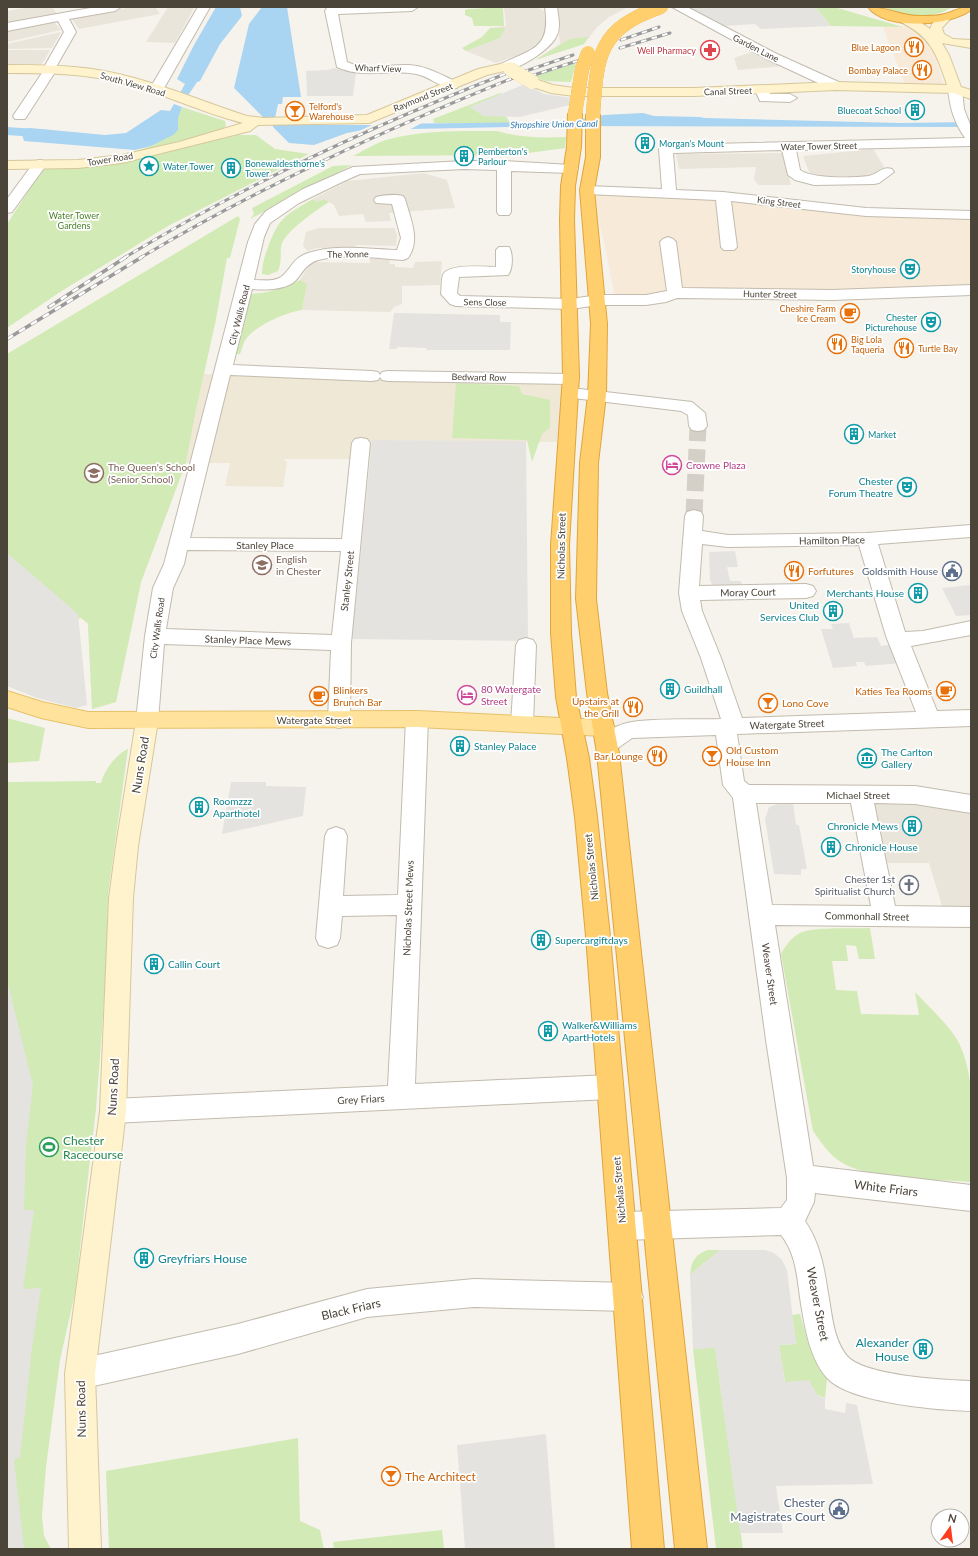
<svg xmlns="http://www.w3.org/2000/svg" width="978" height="1556" viewBox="0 0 978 1556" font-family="Lato,sans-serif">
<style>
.residential{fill:#eae5da}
.commercial{fill:#f7ead8}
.education{fill:#efe8d6}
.green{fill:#d2eab5}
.parking{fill:#e5e3e0}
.water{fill:#a9d4f2}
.pier{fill:#f6f3ec}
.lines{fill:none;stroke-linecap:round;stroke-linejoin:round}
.canal{fill:#a9d4f2;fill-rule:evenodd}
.street-tunnel{stroke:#d4d0c8;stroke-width:17;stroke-dasharray:17 8;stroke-linecap:butt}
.street-casing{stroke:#c2bbae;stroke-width:2}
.secondary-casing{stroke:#d6c79b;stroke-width:2}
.primary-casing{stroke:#e6c16a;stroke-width:2}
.highway-casing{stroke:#e0a43c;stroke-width:2}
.street{fill:#fff;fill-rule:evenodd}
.secondary{fill:#fff3cd;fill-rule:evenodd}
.primary{fill:#ffe39c;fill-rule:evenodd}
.highway{fill:#ffcf6e;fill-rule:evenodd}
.rail-far1-casing{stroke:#9a9a9a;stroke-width:3}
.rail-casing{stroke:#9a9a9a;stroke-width:3.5}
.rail-far1{stroke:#fff;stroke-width:2;stroke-dasharray:5.5;stroke-linecap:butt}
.rail{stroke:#fff;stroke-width:2.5;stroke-dasharray:7;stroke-linecap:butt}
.secondary-bridge-casing{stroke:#d6c79b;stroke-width:14;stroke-linecap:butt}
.highway-bridge-casing{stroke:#e0a43c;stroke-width:14;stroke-linecap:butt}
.secondary-bridge{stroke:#fff3cd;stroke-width:14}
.highway-bridge{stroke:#ffcf6e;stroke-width:14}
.labels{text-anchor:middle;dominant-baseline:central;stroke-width:3.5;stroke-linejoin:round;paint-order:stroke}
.far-food-label{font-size:9px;fill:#c56008;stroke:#fff;text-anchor:end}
.far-street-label{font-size:9px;fill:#4b4439;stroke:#fff}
.far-health-label{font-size:9px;fill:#be3a42;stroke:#fff;text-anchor:end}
.far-culture-label{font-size:9px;fill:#0d838f;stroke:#fff;text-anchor:start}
.far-water-label{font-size:9px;font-style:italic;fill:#2e7ab2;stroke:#fff}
.far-park-label{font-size:9px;fill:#4a7f2a;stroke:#fff}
.hotel-label{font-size:10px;fill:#b23c85;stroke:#fff;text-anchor:start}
.education-label{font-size:10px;fill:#785e54;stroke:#fff;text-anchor:start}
.culture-label{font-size:10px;fill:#0d838f;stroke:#fff;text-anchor:start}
.street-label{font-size:10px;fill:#4b4439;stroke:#fff}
.food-label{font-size:10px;fill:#c56008;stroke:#fff;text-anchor:start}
.service-label{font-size:10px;fill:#4e5e75;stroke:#fff;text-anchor:end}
.worship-label{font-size:10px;fill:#5b616d;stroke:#fff;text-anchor:end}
.near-street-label{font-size:12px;fill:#4b4439;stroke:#fff}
.near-leisure-label{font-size:12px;fill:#27864d;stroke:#fff;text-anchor:start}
.near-culture-label{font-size:12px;fill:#0d838f;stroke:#fff;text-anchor:start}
.near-food-label{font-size:12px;fill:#c56008;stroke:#fff;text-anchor:start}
.near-service-label{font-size:12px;fill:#4e5e75;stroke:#fff;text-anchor:end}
</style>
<rect width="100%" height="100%" fill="#f6f3ec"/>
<g class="residential">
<polygon points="31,7 52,7 57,14 7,24 7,11"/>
<polygon points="132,7 155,7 160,14 79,29 71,18"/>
<polygon points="168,7 194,8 175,43 146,42"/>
<polygon points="504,7 536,7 544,11 546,30 541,41 521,54 496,63 466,51 500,38 504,28 490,28 506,26"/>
<polygon points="556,7 628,7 609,17 597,27 584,44 535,60 560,44"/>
<polygon points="54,22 61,30 7,42 7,31"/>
<polygon points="61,32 52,48 7,49 7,44"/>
<polygon points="7,50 50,50 42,64 26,65 7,65"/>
<polygon points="754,51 784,66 738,70 734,58"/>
<polygon points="873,149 886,170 862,178 811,177 803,156"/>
<polygon points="784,153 791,185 759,185 754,180 756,167 679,169 676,154"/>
<polygon points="424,173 447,180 455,208 389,213 391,221 366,222 363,214 339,216 334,205 324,199 317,202 313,199 347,181"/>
<polygon points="319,228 395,228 397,236 396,246 356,245 355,248 317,248 308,251 303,246 306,232"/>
<polygon points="370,259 389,259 390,264 395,264 395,267 413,268 415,262 442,261 440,285 402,286 402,304 394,307 390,312 302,310 307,284 300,280 310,264 315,262 370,263"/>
<polygon points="871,802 917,802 971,808 971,908 943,909 929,863 885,863"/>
</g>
<g class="commercial">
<polygon points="917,26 936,57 944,87 905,84 883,27"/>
<polygon points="591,189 866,212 971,215 971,290 615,297 605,247"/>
</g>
<polygon class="education" points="216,319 204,374 564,383 557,442 373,440 370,459 284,459 287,463 283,487 225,486 230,463 186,463 141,582 116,702 92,709 88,624 7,555 7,362"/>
<g class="green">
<polygon points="503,7 504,26 474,26 472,18 465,15 465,10 469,9"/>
<polygon points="815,7 834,7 903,27 831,26"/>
<path d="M884 7H952C934 20 903 17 884 7Z"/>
<polygon points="490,28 505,28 500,38 466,51 462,48 482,37"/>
<polygon points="588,37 584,44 535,60 570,39"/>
<polygon points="576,63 571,82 546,81 533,77"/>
<polygon points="500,93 502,94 471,107 484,116 505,115 510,123 434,123 433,119"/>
<polygon points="182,107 225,121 226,126 218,132 133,152 151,146 178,130 178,118"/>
<path d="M497 131C520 138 542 138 566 137L565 148 514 155 353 156C365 150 377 142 390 139 423 130 462 131 497 131Z"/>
<polygon points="238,135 256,135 275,149 309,154 168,226 60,292 7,328 7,224 42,170 45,167 107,165"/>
<polygon points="352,165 250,219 254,214 252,208 333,166"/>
<path d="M313 199 317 202 324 199 329 202C317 210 283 232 281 247 280 256 282 262 278 271L268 275 262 274C262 265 264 258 267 250 279 217 284 216 313 199Z"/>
<polygon points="238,216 240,219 230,258 227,258 216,319 196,409 186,462 141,582 116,702 92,709 88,623 81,618 75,619 7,555 7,354"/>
<path d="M300 280 307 284 302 310C286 312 255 326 246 339 243 343 242 350 240 354H232L247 294C269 293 280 290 300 280Z"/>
<polygon points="456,383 519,386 522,394 550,400 550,428 542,434 532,462 527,440 452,438"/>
<polygon points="7,718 45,728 39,761 7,763"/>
<path d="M128 749 108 894 106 976 96 1109 87 1186 75 1293 60 1360 46 1467 42 1516 44 1536 51 1549H7V782L96 781V783H101C104 771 116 754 128 749Z"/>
<path d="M870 928 875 959H859L856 946 846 945 848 961H832L836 990 857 991 861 1014 919 1015 915 992C927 1005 951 1027 959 1043 978 1082 971 1138 971 1182 937 1179 869 1180 841 1162 829 1155 821 1142 813 1131L781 954C785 946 792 937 800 933 813 926 853 929 870 928Z"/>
<path d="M708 1250H720L690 1275C691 1262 695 1254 708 1250Z"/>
<polygon points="800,1314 808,1342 827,1379 825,1398 785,1382 779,1345 796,1344 792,1315"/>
<polygon points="715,1347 743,1549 716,1549 693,1349"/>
<polygon points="298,1438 300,1521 320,1530 324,1549 109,1549 106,1471"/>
<polygon points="442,1530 444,1549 334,1549 333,1542"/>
</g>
<g class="parking">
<polygon points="689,7 815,7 831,26 761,29 755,24 725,26"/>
<polygon points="334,68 356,73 353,96 307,96 306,71 327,70"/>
<polygon points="525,84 544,94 571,98 570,105 520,117 484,116 470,107"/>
<polygon points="394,313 500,315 500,322 511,322 510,350 427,350 426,348 397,347 397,349 389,349"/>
<polygon points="372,440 526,441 528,641 352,639"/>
<polygon points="735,551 738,567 727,567 730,581 741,581 743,588 712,585 710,580 709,552"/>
<polygon points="7,553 78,614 87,705 76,708 37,698 7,686"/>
<polygon points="971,585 971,615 956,616 942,588"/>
<polygon points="849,623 854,638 877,637 881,646 895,644 903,663 866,666 864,662 856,662 857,666 833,668 821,629 833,629 831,624"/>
<polygon points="231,782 266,782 266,786 306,787 303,816 222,834"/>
<polygon points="781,803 793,803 796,825 799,825 807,869 801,869 801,875 774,874 765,819 769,807"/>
<polygon points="7,980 33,1085 26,1145 24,1210 34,1210 23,1289 41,1288 32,1348 20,1457 14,1460 24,1549 7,1549"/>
<polygon points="720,1250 765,1250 774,1253 782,1260 787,1270 796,1344 779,1345 785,1382 809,1380 818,1396 825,1398 825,1409 845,1413 846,1403 857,1405 873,1484 776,1486 783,1533 740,1533 715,1348 693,1349 690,1275"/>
<polygon points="546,1434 555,1549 465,1549 457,1445"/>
</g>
<g class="water">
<polygon points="216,7 240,7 242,16 220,44 200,81 197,82 187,97 179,95 185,84 177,79 194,45"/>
<polygon points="262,7 287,7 301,97 283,97 282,104 278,104 275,118 291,125 565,122 604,115 643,113 654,116 700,117 704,118 900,123 971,122 971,127 559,126 363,130 347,133 314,145 289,143 274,128 267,117 263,117 234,88 249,24"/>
<polygon points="174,104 182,107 178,118 178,130 173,135 151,146 135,150 24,141 22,134 19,134 23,129 30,128 105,135 126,133 161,110 170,111"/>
</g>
<polygon class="pier" points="422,123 405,132 353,134 372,125 291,125"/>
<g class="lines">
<polygon class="canal" points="7,127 50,130 56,134 50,138 7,135"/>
<polyline class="street-tunnel" points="694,516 698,426"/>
<g class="street-casing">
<g id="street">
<polygon points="96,7 121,7 115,11 69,19 76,32 56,67 57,69 25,119 15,119 13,116 44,70 43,69 64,32 58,21 7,31 7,23"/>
<polygon points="198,7 210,7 163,90 161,93 151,93 149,90"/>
<path d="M339 7H418L412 11 338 14 347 62C366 71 389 64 409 65 427 66 441 75 457 82L458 85 457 88C443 91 430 76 416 74 389 69 363 79 337 67L325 11 327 8Z"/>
<path d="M545 7H557C558 16 561 26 557 35 552 49 515 73 501 70L499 67 501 64C533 48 551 49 545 7Z"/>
<polygon points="672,7 687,7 777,54 841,83 842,86 836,90 831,89 769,60"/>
<path d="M955 85 962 89 964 109 971 127V146L796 150 800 170C812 179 853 178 869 176 878 174 882 166 892 169L894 172 879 183 874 184 814 185 795 180 788 175 782 150 673 153 676 190 723 192 866 208 971 211V219L866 216 731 201 737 247 734 250H724L721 247 716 200 587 194 582 193 580 190 582 187 587 186 662 189 659 149 661 146 666 145 965 138C954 122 950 108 948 89Z"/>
<polygon points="762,86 767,87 770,94 790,94 797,98 790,102 760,101 755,90"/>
<polygon points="40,160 45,161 47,164 12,212 7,213 7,199 35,161"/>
<path d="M464 161H504L571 165 576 166 578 169 576 172 571 173 511 171V212L509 215H499L497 212V170L464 169 360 174 342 182 299 203 270 223 264 237 254 280C262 280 274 282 281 277 292 269 291 259 308 253 336 244 368 249 397 250L401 238 392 204 376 203 374 200 376 197C384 195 395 194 403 196L405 199C410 218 421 240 408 258L403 260C376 258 344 253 318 260 302 265 301 279 291 284 280 290 263 290 252 289L233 365 372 371 378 372 380 375 382 372 388 371 571 374 577 375 579 379 577 383 571 384 388 381 382 380 380 377 378 380 372 381 230 375 190 538 342 539 352 443 355 439 361 438 367 439 370 443 351 643 350 720 347 726 339 728 331 726 328 720 331 650 164 644 158 721 155 727 147 729 139 727 136 721 145 636 153 588 164 564 248 242 255 224 266 211 303 189 353 167ZM187 550 341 551 332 635 166 629 173 588 184 564Z"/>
<path d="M668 237 673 239 676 242 682 288 832 290 971 285V295L832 300 677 298 666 302 646 305H598L571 309 456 306 450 304 441 294C442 288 441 280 443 275 448 263 485 267 496 267V250L499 247H509C513 253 513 269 508 275L459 277 457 293 460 296 571 299 598 295H646L667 291 660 242 663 239Z"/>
<polygon points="571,388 692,402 705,413 707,426 704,430 698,431 692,430 689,426 688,415 681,411 565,397 563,393 565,389"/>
<path d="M694 510 701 512 703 516 702 531 728 535 867 533 971 525V537L878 544 905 632 923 631 971 621V635L911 646 937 711 971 710V726L737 734 744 781 749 785 915 786 971 795V813L915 804 874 803 895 906 971 907V927L775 925 813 1166 971 1185V1211L815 1193 814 1202 805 1221C820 1243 824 1267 828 1293 832 1314 833 1339 847 1356 864 1376 945 1380 971 1381V1411C937 1410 850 1403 827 1378 810 1359 805 1328 801 1304 797 1279 797 1255 781 1235L622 1240 612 1236 608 1226 612 1216 622 1212 781 1208 787 1200V1178L766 1040 733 798 723 785 716 735 632 738 615 750 607 752 599 750 596 744C603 732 618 724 632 722 659 718 693 720 721 719L701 658 682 611 679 593 685 516 687 512ZM702 544 728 547 859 545 886 636 916 712 742 718 721 658 702 611 700 600 806 598 813 596 816 591 813 586 806 584 699 586ZM756 803H851L871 906 772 905Z"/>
<polygon points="526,638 533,640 536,645 533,724 530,730 522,732 514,730 511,724 516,645 519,640"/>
<polygon points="417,711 425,713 428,719 415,1084 609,1075 618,1079 622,1087 618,1095 609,1099 113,1123 104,1120 100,1111 104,1102 113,1099 388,1086 397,915 342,916 340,938 337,945 328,948 319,945 316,938 325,836 328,830 336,827 344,830 347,836 343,896 398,895 406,719 409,713"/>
<polygon points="474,1279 629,1283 639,1287 643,1297 639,1307 629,1311 474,1307 367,1317 238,1354 80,1389 69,1385 65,1374 69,1363 80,1359 238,1324 367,1289"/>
</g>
</g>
<g class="secondary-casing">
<g id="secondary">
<path d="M903 14 920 22 930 29 932 24 940 16H948L950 19 942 28 944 34 953 39 971 40V48L942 43 949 55 961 87 971 90V99L953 93 836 90 694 96H574L551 93 527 85 526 82 532 78 553 85 574 88H694L836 82 947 85C936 52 931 37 899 21L897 18Z"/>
<path d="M505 63 515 66 516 69 510 73 504 71 487 75 369 123 258 125 250 131 122 163 78 168 7 169V161L78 160 122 155 179 142 243 123C202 113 163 93 122 83 84 73 46 73 7 73V65C36 65 64 65 92 69 143 76 198 100 247 116L264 118 367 115 478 69Z"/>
<polygon points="147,713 155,715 158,721 138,846 133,898 126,1111 95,1374 101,1549 69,1549 65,1374 100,1111 109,898 116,846 136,721 139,715"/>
</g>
</g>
<g class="primary-casing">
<polygon id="primary" points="7,691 42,702 88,712 417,711 604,720 612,722 615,728 612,734 604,736 417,727 88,728 41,718 7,707"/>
</g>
<g class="highway-casing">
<g id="highway">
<path d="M868 7C887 7 903 17 923 16 930 16 938 16 945 14 956 11 958 7 971 7V10C950 26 885 31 868 7Z"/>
<polygon points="575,110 580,111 582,114 581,147 575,186 574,220 579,376 569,545 571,633 576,697 589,758 597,817 610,936 664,1549 632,1549 586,936 575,817 567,758 556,697 551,633 551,545 563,376 560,220 561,186 567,147 568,114 570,111"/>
<polygon points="593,111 598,112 600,115 600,157 594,190 607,324 606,395 598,463 596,599 607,693 619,753 707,1549 675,1549 597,753 587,693 576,599 580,463 588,395 591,324 580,190 586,157 586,115 588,112"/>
</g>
</g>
<use href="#street" class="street"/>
<use href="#secondary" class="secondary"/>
<use href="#primary" class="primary"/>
<use href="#highway" class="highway"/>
<g class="rail-far1-casing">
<g id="rail-far1">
<polyline points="621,40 659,27"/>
<polyline points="620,48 670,33"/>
<polyline points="523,72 573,55"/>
<polyline points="531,76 577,61"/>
<path d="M124 258C244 185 374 125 505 74"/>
<path d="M140 258C259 187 385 130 513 78"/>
</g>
</g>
<g class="rail-casing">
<g id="rail">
<polyline points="49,307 126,257"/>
<polyline points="7,339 142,257"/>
</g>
</g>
<use href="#rail-far1" class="rail-far1"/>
<use href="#rail" class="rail"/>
<g class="secondary-bridge-casing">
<polyline id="secondary-bridge" points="510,69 532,82"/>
</g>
<g class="highway-bridge-casing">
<g id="highway-bridge">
<polyline points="575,114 582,69 588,53"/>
<path d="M593 115C597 55 598 29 661 7"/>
</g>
</g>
<use href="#secondary-bridge" class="secondary-bridge"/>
<use href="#highway-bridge" class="highway-bridge"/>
</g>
<defs>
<g id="restaurant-ring" transform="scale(1)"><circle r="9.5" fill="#fff" stroke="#e8710a" stroke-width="1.5"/><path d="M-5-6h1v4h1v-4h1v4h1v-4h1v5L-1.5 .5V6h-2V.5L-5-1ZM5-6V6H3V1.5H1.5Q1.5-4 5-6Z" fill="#e8710a"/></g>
<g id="pharmacy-ring" transform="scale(1)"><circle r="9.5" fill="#fff" stroke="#e0444e" stroke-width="1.5"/><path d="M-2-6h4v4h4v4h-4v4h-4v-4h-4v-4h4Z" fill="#e0444e"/></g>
<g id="building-ring" transform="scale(1)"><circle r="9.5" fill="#fff" stroke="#0f9aa8" stroke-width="1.5"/><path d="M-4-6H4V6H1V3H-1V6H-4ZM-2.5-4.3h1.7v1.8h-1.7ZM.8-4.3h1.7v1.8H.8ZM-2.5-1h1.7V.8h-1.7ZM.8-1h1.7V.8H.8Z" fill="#0f9aa8"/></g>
<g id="bar-ring" transform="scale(1)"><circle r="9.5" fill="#fff" stroke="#e8710a" stroke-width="1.5"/><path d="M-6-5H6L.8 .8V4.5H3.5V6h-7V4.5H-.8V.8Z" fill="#e8710a"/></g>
<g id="sight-ring" transform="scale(1)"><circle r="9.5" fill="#fff" stroke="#0f9aa8" stroke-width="1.5"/><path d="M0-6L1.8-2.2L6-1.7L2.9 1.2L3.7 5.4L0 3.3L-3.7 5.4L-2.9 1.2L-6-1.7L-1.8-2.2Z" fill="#0f9aa8"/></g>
<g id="theatre-ring" transform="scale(1)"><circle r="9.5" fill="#fff" stroke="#0f9aa8" stroke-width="1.5"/><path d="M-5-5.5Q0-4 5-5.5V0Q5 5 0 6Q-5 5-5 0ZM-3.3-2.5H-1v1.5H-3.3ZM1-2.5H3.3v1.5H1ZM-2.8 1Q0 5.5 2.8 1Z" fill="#0f9aa8"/></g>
<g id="cafe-ring" transform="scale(1)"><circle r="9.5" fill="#fff" stroke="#e8710a" stroke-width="1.5"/><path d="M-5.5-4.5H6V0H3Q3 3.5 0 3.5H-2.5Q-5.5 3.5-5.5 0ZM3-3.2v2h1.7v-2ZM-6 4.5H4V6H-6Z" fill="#e8710a"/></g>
<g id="hotel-ring" transform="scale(1)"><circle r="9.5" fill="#fff" stroke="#d1479c" stroke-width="1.5"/><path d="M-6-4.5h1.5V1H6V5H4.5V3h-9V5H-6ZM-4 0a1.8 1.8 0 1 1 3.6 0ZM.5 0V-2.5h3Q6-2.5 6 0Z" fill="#d1479c"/></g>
<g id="school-ring" transform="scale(1)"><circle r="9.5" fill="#fff" stroke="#8d6e63" stroke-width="1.5"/><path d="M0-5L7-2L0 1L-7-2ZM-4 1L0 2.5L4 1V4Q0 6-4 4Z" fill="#8d6e63"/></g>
<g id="civic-ring" transform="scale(1)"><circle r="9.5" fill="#fff" stroke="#5c6f8a" stroke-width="1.5"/><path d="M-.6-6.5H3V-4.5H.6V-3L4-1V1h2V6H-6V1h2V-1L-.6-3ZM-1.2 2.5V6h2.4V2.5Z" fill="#5c6f8a"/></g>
<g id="museum-ring" transform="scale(1)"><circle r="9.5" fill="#fff" stroke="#0f9aa8" stroke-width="1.5"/><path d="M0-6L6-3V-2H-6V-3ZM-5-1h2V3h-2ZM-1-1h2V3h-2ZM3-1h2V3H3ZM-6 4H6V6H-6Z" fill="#0f9aa8"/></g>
<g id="church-ring" transform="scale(1)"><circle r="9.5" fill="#fff" stroke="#6b7280" stroke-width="1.5"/><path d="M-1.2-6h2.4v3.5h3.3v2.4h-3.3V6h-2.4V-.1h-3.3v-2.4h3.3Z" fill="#6b7280"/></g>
<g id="stadium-ring" transform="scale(1)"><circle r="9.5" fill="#fff" stroke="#2e9e5b" stroke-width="1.5"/><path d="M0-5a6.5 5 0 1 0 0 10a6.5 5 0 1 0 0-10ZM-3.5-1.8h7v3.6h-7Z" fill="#2e9e5b"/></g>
</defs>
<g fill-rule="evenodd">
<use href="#restaurant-ring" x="914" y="47"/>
<use href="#pharmacy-ring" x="710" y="50"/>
<use href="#restaurant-ring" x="922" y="70"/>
<use href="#building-ring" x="915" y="110"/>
<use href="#bar-ring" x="295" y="111"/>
<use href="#building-ring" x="645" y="143"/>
<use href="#building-ring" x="464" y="156"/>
<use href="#sight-ring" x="149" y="166"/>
<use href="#building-ring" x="231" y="168"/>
<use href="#theatre-ring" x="910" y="269"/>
<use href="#cafe-ring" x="850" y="313"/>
<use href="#theatre-ring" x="931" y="322"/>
<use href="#restaurant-ring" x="837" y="344"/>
<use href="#restaurant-ring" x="904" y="348"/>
<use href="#building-ring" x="854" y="434"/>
<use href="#hotel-ring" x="672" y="465"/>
<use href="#school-ring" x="94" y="473"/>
<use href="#theatre-ring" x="907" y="487"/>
<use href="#school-ring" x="262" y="565"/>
<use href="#restaurant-ring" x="794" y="571"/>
<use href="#civic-ring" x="952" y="571"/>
<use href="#building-ring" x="918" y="593"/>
<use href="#building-ring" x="833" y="611"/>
<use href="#building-ring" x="670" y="689"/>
<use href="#cafe-ring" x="946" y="691"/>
<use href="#hotel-ring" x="467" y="695"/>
<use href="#cafe-ring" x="319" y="696"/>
<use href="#bar-ring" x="768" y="703"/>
<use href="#restaurant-ring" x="633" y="707"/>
<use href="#building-ring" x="460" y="746"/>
<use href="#restaurant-ring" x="657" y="756"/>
<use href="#bar-ring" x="712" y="756"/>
<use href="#museum-ring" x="867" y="758"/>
<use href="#building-ring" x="199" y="807"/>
<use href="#building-ring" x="912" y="826"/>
<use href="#building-ring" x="831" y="847"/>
<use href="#church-ring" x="909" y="885"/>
<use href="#building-ring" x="541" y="940"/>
<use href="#building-ring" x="154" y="964"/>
<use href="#building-ring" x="548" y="1031"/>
<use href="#stadium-ring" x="49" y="1147"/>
<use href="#building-ring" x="144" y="1258"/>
<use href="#building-ring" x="923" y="1349"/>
<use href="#bar-ring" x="391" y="1476"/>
<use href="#civic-ring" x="839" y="1509"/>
</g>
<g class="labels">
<g class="far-food-label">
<text x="900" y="47">Blue Lagoon</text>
<text x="908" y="70">Bombay Palace</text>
<text x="309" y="106" text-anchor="start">Telford's<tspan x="309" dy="10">Warehouse</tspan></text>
<text x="836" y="308">Cheshire Farm<tspan x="836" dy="10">Ice Cream</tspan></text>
<text x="851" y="339" text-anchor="start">Big Lola<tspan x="851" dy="10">Taqueria</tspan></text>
<text x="918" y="348" text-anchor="start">Turtle Bay</text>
</g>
<g class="far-street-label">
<text transform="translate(756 48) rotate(27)">Garden Lane</text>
<text transform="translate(378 68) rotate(2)">Wharf View</text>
<text transform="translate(133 84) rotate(16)">South View Road</text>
<text transform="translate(728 91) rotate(-2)">Canal Street</text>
<text transform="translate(423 97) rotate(-22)">Raymond Street</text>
<text transform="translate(819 146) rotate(-1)">Water Tower Street</text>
<text transform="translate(110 159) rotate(-9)">Tower Road</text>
<text transform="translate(779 202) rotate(7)">King Street</text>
<text transform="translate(348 254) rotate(-1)">The Yonne</text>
<text transform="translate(770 294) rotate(1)">Hunter Street</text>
<text transform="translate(485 302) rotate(1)">Sens Close</text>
<text transform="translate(239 315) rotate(-76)">City Walls Road</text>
<text transform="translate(479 377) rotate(1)">Bedward Row</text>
<text transform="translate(157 628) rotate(-82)">City Walls Road</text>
</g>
<g class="far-health-label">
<text x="696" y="50">Well Pharmacy</text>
</g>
<g class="far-culture-label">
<text x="901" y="110" text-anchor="end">Bluecoat School</text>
<text x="659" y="143">Morgan's Mount</text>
<text x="478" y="151">Pemberton's<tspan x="478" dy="10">Parlour</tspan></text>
<text x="245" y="163">Bonewaldesthorne's<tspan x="245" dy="10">Tower</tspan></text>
<text x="163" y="166">Water Tower</text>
<text x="896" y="269" text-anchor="end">Storyhouse</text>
<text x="917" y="317" text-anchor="end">Chester<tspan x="917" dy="10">Picturehouse</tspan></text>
<text x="868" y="434">Market</text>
</g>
<g class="far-water-label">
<text transform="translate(554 124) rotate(-1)">Shropshire Union Canal</text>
</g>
<g class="far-park-label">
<text x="74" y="215">Water Tower<tspan x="74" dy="10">Gardens</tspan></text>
</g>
<g class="hotel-label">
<text x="686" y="465">Crowne Plaza</text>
<text x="481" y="689">80 Watergate<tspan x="481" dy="12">Street</tspan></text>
</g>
<g class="education-label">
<text x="108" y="467">The Queen's School<tspan x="108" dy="12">(Senior School)</tspan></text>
<text x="276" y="559">English<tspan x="276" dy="12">in Chester</tspan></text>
</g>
<g class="culture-label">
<text x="893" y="481" text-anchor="end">Chester<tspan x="893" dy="12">Forum Theatre</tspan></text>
<text x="904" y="593" text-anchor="end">Merchants House</text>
<text x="819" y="605" text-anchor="end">United<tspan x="819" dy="12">Services Club</tspan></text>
<text x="684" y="689">Guildhall</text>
<text x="474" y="746">Stanley Palace</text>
<text x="881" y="752">The Carlton<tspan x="881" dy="12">Gallery</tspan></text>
<text x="213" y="801">Roomzzz<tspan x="213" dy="12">Aparthotel</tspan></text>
<text x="898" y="826" text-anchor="end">Chronicle Mews</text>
<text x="845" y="847">Chronicle House</text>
<text x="555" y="940">Supercargiftdays</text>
<text x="168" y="964">Callin Court</text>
<text x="562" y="1025">Walker&amp;Williams<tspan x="562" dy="12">ApartHotels</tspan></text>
</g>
<g class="street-label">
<text transform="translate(832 540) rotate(-1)">Hamilton Place</text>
<text x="265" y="545">Stanley Place</text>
<text transform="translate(561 546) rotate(-89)">Nicholas Street</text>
<text transform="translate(347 581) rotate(-84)">Stanley Street</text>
<text transform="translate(748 592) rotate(-1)">Moray Court</text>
<text transform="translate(248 640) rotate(2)">Stanley Place Mews</text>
<text x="314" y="720">Watergate Street</text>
<text transform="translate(787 724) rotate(-2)">Watergate Street</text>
<text x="858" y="795">Michael Street</text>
<text transform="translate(591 867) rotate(-96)">Nicholas Street</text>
<text transform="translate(408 908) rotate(-88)">Nicholas Street Mews</text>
<text transform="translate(867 916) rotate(1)">Commonhall Street</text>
<text transform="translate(770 974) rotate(82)">Weaver Street</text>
<text transform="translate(361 1099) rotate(-3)">Grey Friars</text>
<text transform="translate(619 1190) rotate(-95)">Nicholas Street</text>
</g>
<g class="food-label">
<text x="808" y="571">Forfutures</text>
<text x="333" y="690">Blinkers<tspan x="333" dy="12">Brunch Bar</tspan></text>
<text x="932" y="691" text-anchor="end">Katies Tea Rooms</text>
<text x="619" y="701" text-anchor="end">Upstairs at<tspan x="619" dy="12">the Grill</tspan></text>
<text x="782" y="703">Lono Cove</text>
<text x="726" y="750">Old Custom<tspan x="726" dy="12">House Inn</tspan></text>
<text x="643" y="756" text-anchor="end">Bar Lounge</text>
</g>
<g class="service-label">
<text x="938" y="571">Goldsmith House</text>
</g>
<g class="worship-label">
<text x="895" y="879">Chester 1st<tspan x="895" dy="12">Spiritualist Church</tspan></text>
</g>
<g class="near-street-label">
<text transform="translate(140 765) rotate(-81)">Nuns Road</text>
<text transform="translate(113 1087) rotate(-87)">Nuns Road</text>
<text transform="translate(886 1188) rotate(7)">White Friars</text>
<text transform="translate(818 1304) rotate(79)">Weaver Street</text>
<text transform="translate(351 1309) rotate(-13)">Black Friars</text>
<text transform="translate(81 1409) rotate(-91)">Nuns Road</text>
</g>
<g class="near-leisure-label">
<text x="63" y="1140">Chester<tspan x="63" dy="14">Racecourse</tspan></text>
</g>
<g class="near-culture-label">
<text x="158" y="1258">Greyfriars House</text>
<text x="909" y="1342" text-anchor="end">Alexander<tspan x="909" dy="14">House</tspan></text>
</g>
<g class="near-food-label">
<text x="405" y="1476">The Architect</text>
</g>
<g class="near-service-label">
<text x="825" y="1502">Chester<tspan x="825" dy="14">Magistrates Court</tspan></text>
</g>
</g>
<rect width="978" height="1556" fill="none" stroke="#4b4439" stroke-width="16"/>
<g transform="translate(950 1528) rotate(14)"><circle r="19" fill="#ffffff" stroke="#b7b4b0"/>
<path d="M0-3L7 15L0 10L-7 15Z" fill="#fc3f1d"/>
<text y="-6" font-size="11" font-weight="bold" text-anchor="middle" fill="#4b4439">N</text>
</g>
</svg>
